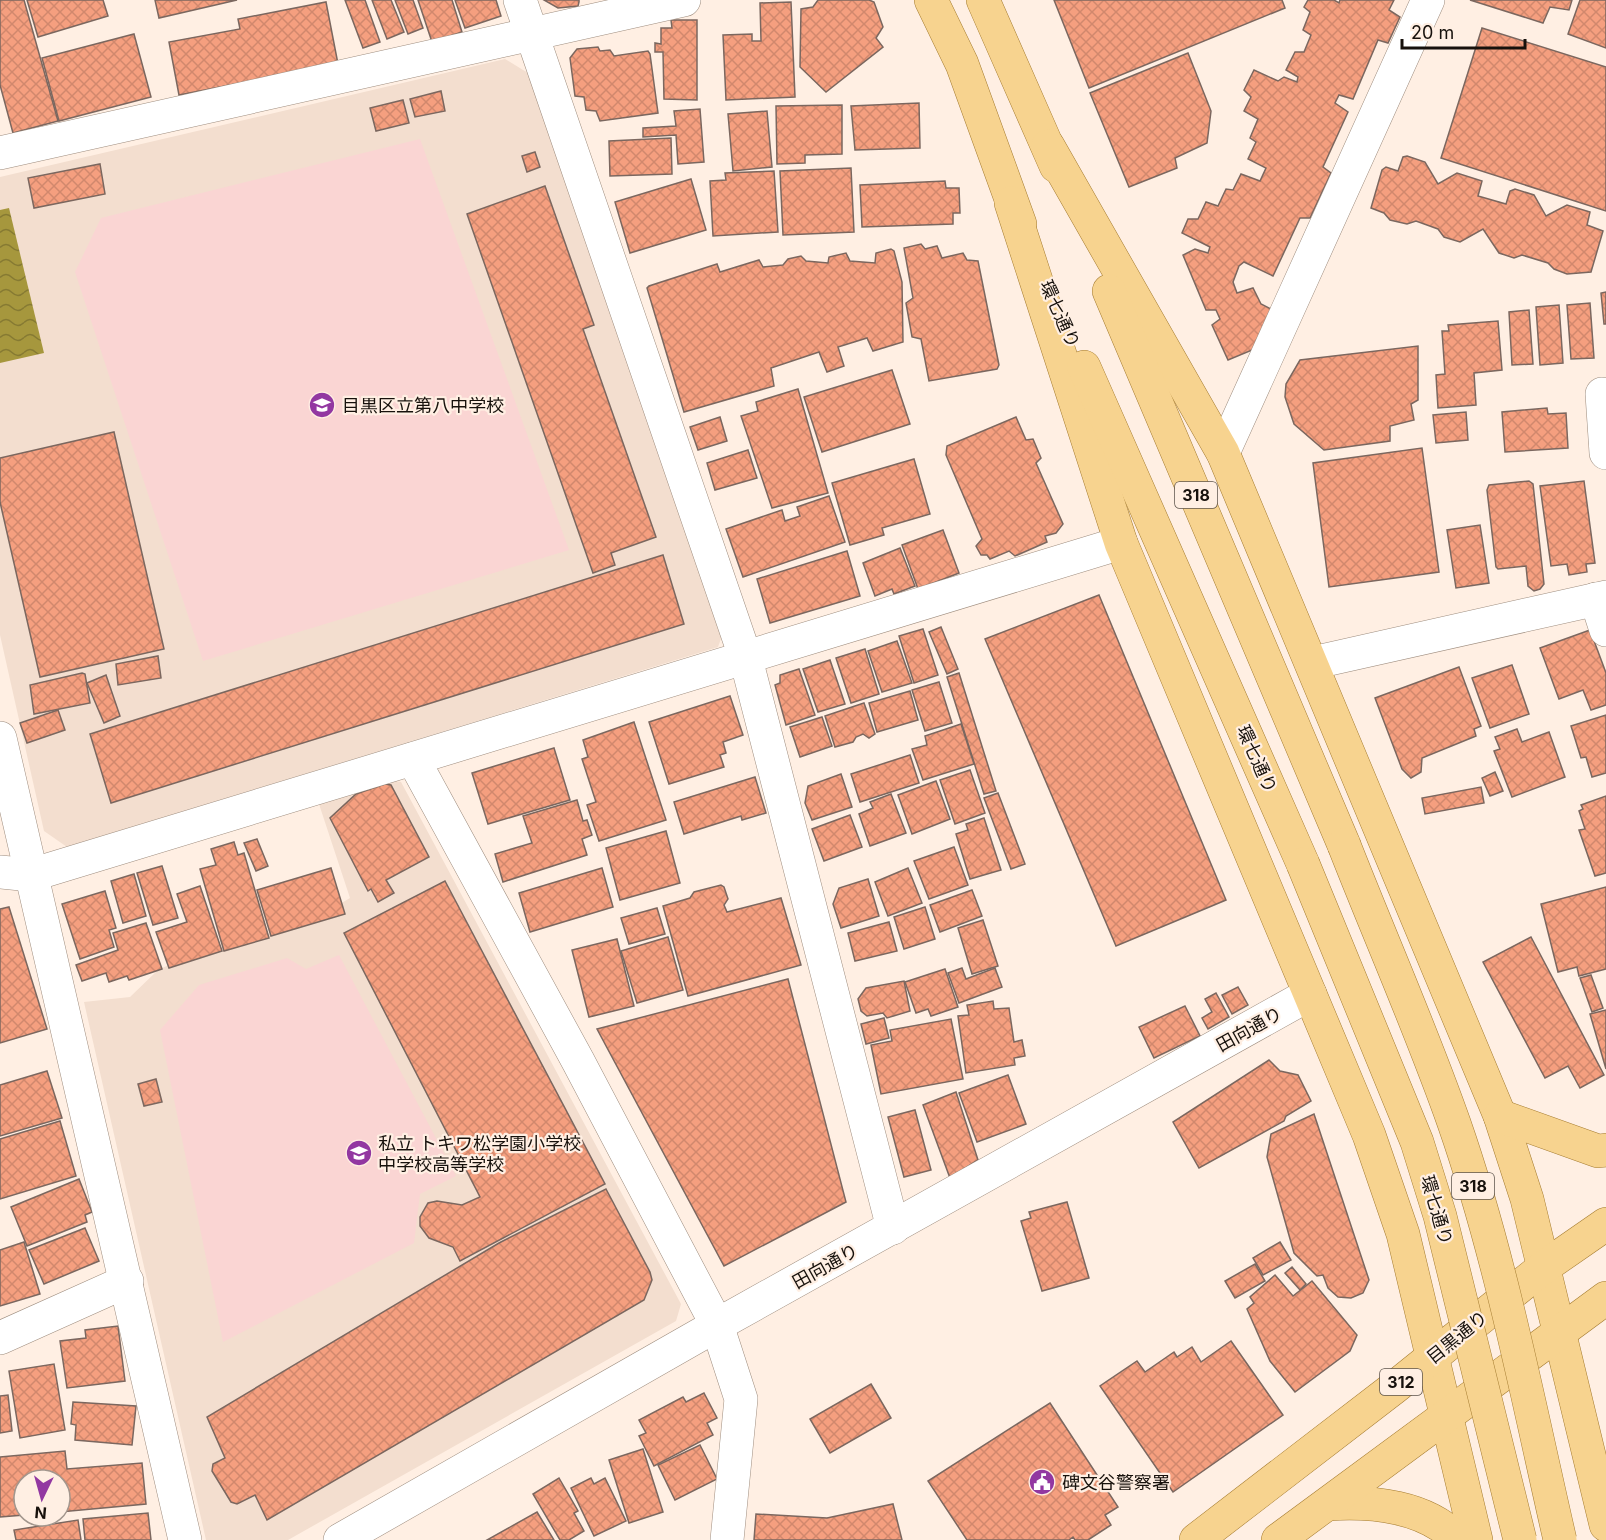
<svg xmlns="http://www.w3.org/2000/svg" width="1606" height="1540" viewBox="0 0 1606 1540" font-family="Inter,'Noto Sans JP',sans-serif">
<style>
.built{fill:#f3decf}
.green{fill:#fad5d3}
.water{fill:url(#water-waves)}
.building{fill:url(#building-cross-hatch);stroke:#7b675f;stroke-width:1.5}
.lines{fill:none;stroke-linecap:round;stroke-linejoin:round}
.minor-casing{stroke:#9e8d7f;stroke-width:34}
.major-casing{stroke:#a57c31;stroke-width:34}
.minor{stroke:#fff;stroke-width:33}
.major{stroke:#f7d38f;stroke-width:33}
.major-bridge-casing{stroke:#a57c31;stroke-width:34;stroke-linecap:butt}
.major-bridge{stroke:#f7d38f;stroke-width:33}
.labels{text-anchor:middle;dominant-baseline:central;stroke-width:4.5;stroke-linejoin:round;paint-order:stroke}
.shield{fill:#ffefe3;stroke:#5d544c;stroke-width:1.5}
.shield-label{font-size:16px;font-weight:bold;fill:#17110c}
.street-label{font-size:18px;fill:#17110c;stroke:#ffefe3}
.poi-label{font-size:18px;fill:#17110c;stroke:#ffefe3;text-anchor:start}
</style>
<defs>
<pattern id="water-waves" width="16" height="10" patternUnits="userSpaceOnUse" patternTransform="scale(1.5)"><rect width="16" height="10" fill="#a6973d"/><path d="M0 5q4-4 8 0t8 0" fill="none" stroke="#867a32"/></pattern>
<pattern id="building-cross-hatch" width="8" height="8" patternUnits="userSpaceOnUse" patternTransform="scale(1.5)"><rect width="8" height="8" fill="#f59f7f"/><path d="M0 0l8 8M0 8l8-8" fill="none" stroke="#d1886d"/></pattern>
</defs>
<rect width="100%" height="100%" fill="#ffefe3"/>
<g class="built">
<polygon points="505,59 528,73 723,633 718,647 67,847 44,831 0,635 0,177"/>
<polygon points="385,779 401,782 681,1304 676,1321 288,1540 206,1540 84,1002 130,997 158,970 184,958 308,923 350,898 318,801"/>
</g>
<g class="green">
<polygon points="420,139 569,550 203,661 75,272 101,218"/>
<polygon points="339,955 456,1176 420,1194 414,1243 223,1342 160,1030 199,985 287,958 306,969"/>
</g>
<polygon class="water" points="9,208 44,353 0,363 0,210"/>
<g class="building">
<polygon points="0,0 24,0 58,121 13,133 0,85"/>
<polygon points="27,0 103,0 108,16 38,37"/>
<polygon points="155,0 237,0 159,18"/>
<polygon points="345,0 365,0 380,42 363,48"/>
<polygon points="372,0 391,0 404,32 387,39"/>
<polygon points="395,0 413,0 423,28 408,34"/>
<polygon points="418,0 452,0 462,32 432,42"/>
<polygon points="455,0 496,0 501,16 465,28"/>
<polygon points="544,0 579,0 579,2 578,6 558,8"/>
<polygon points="818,0 869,0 874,2 883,27 876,38 883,47 826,92 800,67 801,9 813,7"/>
<polygon points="1054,0 1282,0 1285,8 1089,88"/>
<polygon points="1308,0 1334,0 1339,3 1340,0 1394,0 1389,10 1400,17 1388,43 1378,40 1353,99 1339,95 1335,103 1348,112 1323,167 1331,173 1310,218 1300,218 1273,276 1244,262 1239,266 1233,282 1237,293 1253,288 1261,304 1273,310 1257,348 1228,360 1212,325 1220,319 1216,310 1206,310 1183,255 1195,249 1208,253 1210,247 1182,233 1188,219 1198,219 1206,202 1218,206 1226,189 1233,190 1241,174 1260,181 1266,168 1248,159 1256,142 1250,138 1258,119 1244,111 1251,97 1244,90 1254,70 1278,81 1284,77 1297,82 1298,77 1286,70 1295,52 1304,52 1311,35 1303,30 1310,12 1304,7"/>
<polygon points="1470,0 1572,0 1569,10 1550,7 1543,23"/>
<polygon points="1580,0 1606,0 1606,48 1568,34"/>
<polygon points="326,2 338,64 179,95 169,42 240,29 238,19"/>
<polygon points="791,2 795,97 726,100 723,35 752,34 752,41 761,41 760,3"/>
<polygon points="671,20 697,20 697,100 664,99 663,52 655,52 655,43 661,44 661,28 672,28"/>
<polygon points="1482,28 1606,67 1606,211 1441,158"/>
<polygon points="134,34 151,97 59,121 42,58"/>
<polygon points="598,47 600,51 610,50 614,56 648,51 650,54 658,113 600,121 596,111 586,110 584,97 575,96 570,58 577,49"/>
<polygon points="1188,53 1211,111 1207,143 1175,158 1177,168 1129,187 1090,93"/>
<polygon points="441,91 445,111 415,117 410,99"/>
<polygon points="403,100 409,123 376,131 370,108"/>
<polygon points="919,103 920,148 855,150 851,106"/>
<polygon points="842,105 842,154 805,155 805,163 777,164 776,106"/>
<polygon points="700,109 704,162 678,164 676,135 643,137 643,128 676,126 674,111"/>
<polygon points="767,111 772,167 733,171 728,114"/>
<polygon points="671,138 672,174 610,176 609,141"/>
<polygon points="535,152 540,167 527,172 522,156"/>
<polygon points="1407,156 1425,162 1438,184 1457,173 1482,181 1478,196 1506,204 1510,191 1515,189 1534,195 1546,216 1567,205 1590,212 1587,225 1603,231 1591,272 1567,274 1554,269 1548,263 1522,255 1514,258 1499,253 1483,229 1460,242 1444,237 1438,229 1416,221 1407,224 1390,220 1384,213 1371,208 1382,170 1386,167 1398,171 1403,157"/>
<polygon points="100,164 105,194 34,208 28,178"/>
<polygon points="851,168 854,232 783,235 780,171"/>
<polygon points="774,171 778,232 713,236 710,181 726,180 725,173"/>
<polygon points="691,179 706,230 630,253 615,202"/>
<polygon points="945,181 946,188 959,188 960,213 953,213 953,224 862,227 860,185"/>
<polygon points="545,186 594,325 583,329 656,537 611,553 615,565 593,573 467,214"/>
<polygon points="921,244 925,249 937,246 942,258 963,253 967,260 978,261 999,365 997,369 929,381 921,339 912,337 906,303 913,298 904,248"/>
<polygon points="891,249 894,251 902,282 903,342 873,351 867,338 838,347 844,366 827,372 819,352 771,368 774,386 684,412 647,288 649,286 717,264 720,272 759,260 763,267 783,265 788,259 801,256 806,261 828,263 829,257 846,253 850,261 875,263 876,253"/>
<polygon points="1606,292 1606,324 1604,324 1601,293"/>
<polygon points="1590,303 1594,358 1571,359 1567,305"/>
<polygon points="1559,305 1563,363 1540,365 1536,307"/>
<polygon points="1529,310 1533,364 1512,365 1509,312"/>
<polygon points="1498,321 1502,370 1474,373 1476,405 1438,408 1436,375 1445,374 1442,331 1449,331 1448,325"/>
<polygon points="1418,346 1418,400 1411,404 1414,420 1390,426 1390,441 1324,450 1294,424 1285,397 1286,384 1300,360"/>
<polygon points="892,370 910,424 822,452 804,397"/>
<polygon points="798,389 828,493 772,508 741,416 758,411 756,402"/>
<polygon points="1547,408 1548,414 1566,413 1568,448 1505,452 1502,412"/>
<polygon points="1466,412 1468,440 1436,443 1433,415"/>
<polygon points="720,417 727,441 698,450 690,427"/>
<polygon points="1016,417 1026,440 1033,439 1041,458 1036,463 1063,524 1056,533 1045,536 1047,542 1015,556 1009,551 990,559 987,555 981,555 976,546 982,539 946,455 947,446"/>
<polygon points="114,432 164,649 40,677 0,502 0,458"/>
<polygon points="1422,448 1439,572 1329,587 1313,463"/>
<polygon points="748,450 757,478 715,490 707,463"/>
<polygon points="914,459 930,514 882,528 884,535 850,545 832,483"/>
<polygon points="1529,481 1533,484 1544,584 1540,589 1534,591 1528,586 1526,566 1498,569 1496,567 1487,490 1489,485"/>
<polygon points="1584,481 1595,563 1586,564 1587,572 1569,575 1567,564 1551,566 1540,486"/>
<polygon points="829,496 845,542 743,577 726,529 782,510 785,521 800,516 797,507"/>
<polygon points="1480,525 1489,583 1456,588 1447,530"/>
<polygon points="943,530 959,573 918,589 902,545"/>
<polygon points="900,548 915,586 894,594 892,589 875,596 863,563"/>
<polygon points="847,551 860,596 770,623 757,579"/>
<polygon points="663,555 684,624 111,803 90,734"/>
<polygon points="1099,595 1226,900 1116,946 985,639"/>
<polygon points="941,627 958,669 947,674 929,632"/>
<polygon points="923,629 938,675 914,683 899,636"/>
<polygon points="1590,630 1606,673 1606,705 1591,710 1583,690 1559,699 1540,648"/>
<polygon points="897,641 912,683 882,692 868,651"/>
<polygon points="865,649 879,694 851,703 836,658"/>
<polygon points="158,656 161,678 118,685 116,664"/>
<polygon points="830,660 845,704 818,712 803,669"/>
<polygon points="1512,665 1529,714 1490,728 1472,678"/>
<polygon points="1459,667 1481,726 1474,729 1476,736 1422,758 1421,772 1411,778 1402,769 1375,698"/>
<polygon points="799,669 815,715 786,725 775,685 780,683 780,675"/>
<polygon points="82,673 85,674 90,703 34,714 30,685"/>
<polygon points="959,673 996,791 984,794 947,677"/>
<polygon points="106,675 120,716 104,723 87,683"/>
<polygon points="939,682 952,723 925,731 912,690"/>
<polygon points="910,691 918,720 877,732 869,703"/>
<polygon points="730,696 743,735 723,742 726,753 720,755 724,767 669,784 649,722"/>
<polygon points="864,703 875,734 869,738 863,734 856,737 853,742 835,747 825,716"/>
<polygon points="58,710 65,730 27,743 20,723"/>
<polygon points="1606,715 1606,773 1592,777 1586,757 1581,758 1571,726"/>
<polygon points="822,717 832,746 800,757 790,727"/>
<polygon points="634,722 666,820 599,841 587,805 596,802 582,759 588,757 583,740"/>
<polygon points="961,724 974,764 923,780 912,749 927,745 925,736"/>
<polygon points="1517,729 1522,742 1549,732 1565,777 1512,797 1494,751 1500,749 1495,737"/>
<polygon points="554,748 570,800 488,824 472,773"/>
<polygon points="910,755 919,783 860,802 851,774"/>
<polygon points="970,770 985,813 955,824 940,780"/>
<polygon points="1495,772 1503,791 1490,796 1482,778"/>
<polygon points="841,774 852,807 812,820 805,803 808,786"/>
<polygon points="755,777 766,813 742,820 741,816 684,834 674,802"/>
<polygon points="936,781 950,819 912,834 898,795"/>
<polygon points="385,784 391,785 429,857 386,880 394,893 378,902 371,889 368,891 330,818 356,794"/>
<polygon points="1481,787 1484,803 1425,814 1422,798"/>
<polygon points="998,793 1025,864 1011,869 984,798"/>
<polygon points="891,794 906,833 870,846 859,814 873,808 870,802"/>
<polygon points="1606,796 1606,873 1595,876 1579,830 1585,829 1579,811 1583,809 1581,805"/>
<polygon points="577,800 583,821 587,820 592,835 582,839 587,855 503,882 495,854 532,843 523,816"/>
<polygon points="850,815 862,847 824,861 812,829"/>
<polygon points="984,818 1001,870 970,879 956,834 968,830 966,824"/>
<polygon points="666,831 680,883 620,900 606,848"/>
<polygon points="257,839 268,866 256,871 244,843"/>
<polygon points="234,842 238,855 244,853 269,938 224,951 200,869 216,865 211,849"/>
<polygon points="954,847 968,885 929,899 914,861"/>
<polygon points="162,866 178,918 153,925 137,873"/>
<polygon points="331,868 345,914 271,936 257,890"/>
<polygon points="602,868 613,907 530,932 519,893"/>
<polygon points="908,868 922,903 888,916 875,882"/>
<polygon points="134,874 146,916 123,923 111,881"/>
<polygon points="868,879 879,916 841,928 833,904 839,888"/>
<polygon points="445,881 605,1184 460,1261 453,1247 429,1238 420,1226 420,1217 428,1203 437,1201 462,1205 480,1197 344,933"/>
<polygon points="721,885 724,887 728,899 724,905 727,912 781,898 801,965 688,996 663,906 690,898 694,892"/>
<polygon points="200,886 222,951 169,968 156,932 187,922 177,894"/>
<polygon points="1606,887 1606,969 1579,976 1577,967 1558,972 1541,904"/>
<polygon points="972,890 982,916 940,932 930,905"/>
<polygon points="105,891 116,928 109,930 114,947 80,959 62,904"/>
<polygon points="9,907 47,1029 0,1043 0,909"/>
<polygon points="925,907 935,939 904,949 894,917"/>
<polygon points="657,908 665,934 629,944 621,918"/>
<polygon points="983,920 998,966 972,974 958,928"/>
<polygon points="889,922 897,951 855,961 848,933"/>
<polygon points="146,923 162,969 129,980 127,976 109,982 106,973 82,981 76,965 118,950 113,933"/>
<polygon points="668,937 683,990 637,1003 621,951"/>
<polygon points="1531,937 1604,1075 1580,1088 1568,1066 1545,1078 1483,962"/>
<polygon points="617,939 634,1006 589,1017 572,950"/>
<polygon points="962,968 966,979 995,968 1002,987 959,1003 948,973"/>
<polygon points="945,969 958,1007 931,1016 928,1009 916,1013 905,982"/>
<polygon points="1591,975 1603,1008 1592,1012 1580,978"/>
<polygon points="788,979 846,1202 724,1266 597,1029"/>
<polygon points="904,981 910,1011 887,1018 883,1013 867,1016 861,1011 858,999 866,988"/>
<polygon points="1238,987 1248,1005 1232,1014 1222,995"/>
<polygon points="1216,993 1229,1017 1208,1029 1202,1018 1212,1012 1205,999"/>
<polygon points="993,1001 994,1009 1009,1008 1014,1042 1022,1040 1025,1056 1014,1058 1015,1065 966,1073 958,1016 969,1015 967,1005"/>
<polygon points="1185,1006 1200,1036 1154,1058 1139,1027"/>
<polygon points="1606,1010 1606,1069 1590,1014"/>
<polygon points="884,1018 889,1038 866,1044 861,1024"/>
<polygon points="951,1019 963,1079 881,1094 871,1045 892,1041 890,1030"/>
<polygon points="1269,1060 1280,1071 1298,1075 1311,1101 1286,1116 1284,1121 1199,1168 1173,1122"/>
<polygon points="47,1071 62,1118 0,1136 0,1085"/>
<polygon points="1008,1075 1026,1124 977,1142 959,1093"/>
<polygon points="156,1079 162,1102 144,1106 138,1084"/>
<polygon points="956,1092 978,1160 950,1178 923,1105"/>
<polygon points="915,1110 931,1170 904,1177 888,1117"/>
<polygon points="1314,1114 1369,1280 1363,1293 1351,1298 1338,1297 1328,1288 1323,1275 1317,1276 1294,1253 1267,1157 1271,1134"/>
<polygon points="60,1121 76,1176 0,1199 0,1139"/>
<polygon points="79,1179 92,1212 85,1215 87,1222 27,1246 11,1207"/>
<polygon points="606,1189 650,1272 652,1280 644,1300 267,1520 255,1495 237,1504 231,1502 212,1471 213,1464 225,1458 207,1417 499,1243"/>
<polygon points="1067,1202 1089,1278 1042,1291 1021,1221 1031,1218 1029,1212"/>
<polygon points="85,1228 99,1261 44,1284 29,1250"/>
<polygon points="24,1242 40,1294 0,1306 0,1250"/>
<polygon points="1280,1242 1291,1260 1263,1275 1253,1258"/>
<polygon points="1255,1264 1265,1281 1235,1298 1225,1281"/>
<polygon points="1292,1267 1306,1284 1300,1290 1285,1273"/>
<polygon points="1275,1275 1293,1296 1312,1281 1357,1335 1350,1351 1295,1392 1270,1361 1247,1309 1254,1303 1250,1297"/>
<polygon points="118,1326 125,1381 67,1388 60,1341 86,1338 85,1330"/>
<polygon points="1231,1341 1283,1415 1173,1492 1100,1386 1137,1361 1145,1372 1174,1352 1177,1357 1192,1347 1201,1362"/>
<polygon points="54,1364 65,1430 20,1438 9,1371"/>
<polygon points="871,1384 891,1418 830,1453 810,1419"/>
<polygon points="704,1393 717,1418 707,1423 713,1435 654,1466 639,1436 646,1433 639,1420 683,1397 686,1402"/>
<polygon points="8,1395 12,1431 0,1433 0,1396"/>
<polygon points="73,1402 136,1406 132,1445 75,1440 76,1425 71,1424"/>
<polygon points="1050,1403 1118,1507 1105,1515 1111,1525 1088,1540 1075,1540 1073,1537 1069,1540 967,1540 928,1481"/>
<polygon points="700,1445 717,1479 675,1500 658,1465"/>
<polygon points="643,1449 663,1512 629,1523 609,1460"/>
<polygon points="65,1451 67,1469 142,1463 146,1504 60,1512 60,1480 24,1480 24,1515 0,1517 0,1457"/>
<polygon points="559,1478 578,1511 574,1513 584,1531 569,1540 560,1540 533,1494"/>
<polygon points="591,1478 594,1484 605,1478 626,1521 594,1536 571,1488"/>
<polygon points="893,1504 902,1540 754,1540 756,1514 827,1518"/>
<polygon points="537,1512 554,1540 487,1540"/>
<polygon points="148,1513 151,1540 85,1540 83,1519"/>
<polygon points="78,1520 81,1540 16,1540 14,1530"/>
</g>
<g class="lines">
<g class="minor-casing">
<g id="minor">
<polyline points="520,0 746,659 893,1228"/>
<polyline points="0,153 684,0"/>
<polyline points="1602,394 1606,453"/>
<polyline points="1223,453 1428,0"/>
<polyline points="1596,599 1606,630"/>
<polyline points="1312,663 1606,597"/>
<polyline points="0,738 185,1540"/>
<polyline points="413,759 578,1061 717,1325 741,1399 727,1540"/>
<polyline points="0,872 31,875 1121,543"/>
<polyline points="0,1338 127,1281"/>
<polyline points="340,1540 717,1325 1310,994"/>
</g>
</g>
<g class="major-casing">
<g id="major">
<polyline points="931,0 962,64 1020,224"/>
<polyline points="983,0 1056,166"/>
<polyline points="1048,146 1223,453 1500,1116 1527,1199 1606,1525"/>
<polyline points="1011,203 1121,543 1369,1135 1403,1234 1476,1540"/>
<polyline points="1109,291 1344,845"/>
<polyline points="1084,367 1303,864"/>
<polyline points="1500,1116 1598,1151 1606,1150"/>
<path d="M1328 1504C1372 1501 1426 1506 1458 1540"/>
<polyline points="1196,1540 1395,1387 1544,1267 1606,1224"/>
<polyline points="1278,1540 1606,1298"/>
</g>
</g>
<use href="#minor" class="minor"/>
<use href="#major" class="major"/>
<g class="major-bridge-casing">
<g id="major-bridge">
<path d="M1344 845C1380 937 1421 1029 1454 1123 1501 1258 1528 1401 1560 1540"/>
<polyline points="1303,864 1417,1142 1440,1216 1520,1540"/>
</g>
</g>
<use href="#major-bridge" class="major-bridge"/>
</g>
<defs>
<g id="school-disc" transform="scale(1.35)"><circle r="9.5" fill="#9237a1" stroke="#ffefe3"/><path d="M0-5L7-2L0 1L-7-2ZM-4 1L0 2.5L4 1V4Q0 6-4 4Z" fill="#fff"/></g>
<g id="civic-disc" transform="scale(1.35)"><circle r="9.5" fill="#9237a1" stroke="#ffefe3"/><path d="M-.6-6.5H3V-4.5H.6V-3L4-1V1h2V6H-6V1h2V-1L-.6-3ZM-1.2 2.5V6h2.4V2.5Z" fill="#fff"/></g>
</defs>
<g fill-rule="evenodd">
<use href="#school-disc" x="322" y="405"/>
<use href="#school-disc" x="359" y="1153"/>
<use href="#civic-disc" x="1042" y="1482"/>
</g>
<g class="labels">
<g class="shield">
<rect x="1175" y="482" width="42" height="26" rx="4.5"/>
<rect x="1452" y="1173" width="42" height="26" rx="4.5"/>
<rect x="1380" y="1369" width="42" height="26" rx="4.5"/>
</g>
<g class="shield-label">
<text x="1196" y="495">318</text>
<text x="1473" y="1186">318</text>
<text x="1401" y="1382">312</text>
</g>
<g class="street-label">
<text transform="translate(1060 314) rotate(66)">環七通り</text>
<text transform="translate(1257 759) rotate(66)">環七通り</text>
<text transform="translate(1249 1029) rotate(-29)">田向通り</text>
<text transform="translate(1437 1210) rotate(74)">環七通り</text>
<text transform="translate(825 1266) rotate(-29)">田向通り</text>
<text transform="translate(1457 1337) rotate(-39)">目黒通り</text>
</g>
<g class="poi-label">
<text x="342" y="405">目黒区立第八中学校</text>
<text x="378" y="1143">私立 トキワ松学園小学校<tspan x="378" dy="21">中学校高等学校</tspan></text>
<text x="1062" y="1482">碑文谷警察署</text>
</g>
</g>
<g transform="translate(42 1498) rotate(185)"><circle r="28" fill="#ffefe3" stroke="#a2968d" stroke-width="1.5"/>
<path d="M0-4.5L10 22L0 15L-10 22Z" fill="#9237a1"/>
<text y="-9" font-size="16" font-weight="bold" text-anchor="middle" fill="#17110c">N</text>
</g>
<path d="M1402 39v9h123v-9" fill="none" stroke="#17110c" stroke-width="3"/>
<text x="1411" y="39" font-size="18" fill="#17110c" stroke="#ffefe3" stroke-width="4.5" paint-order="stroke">20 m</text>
</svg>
